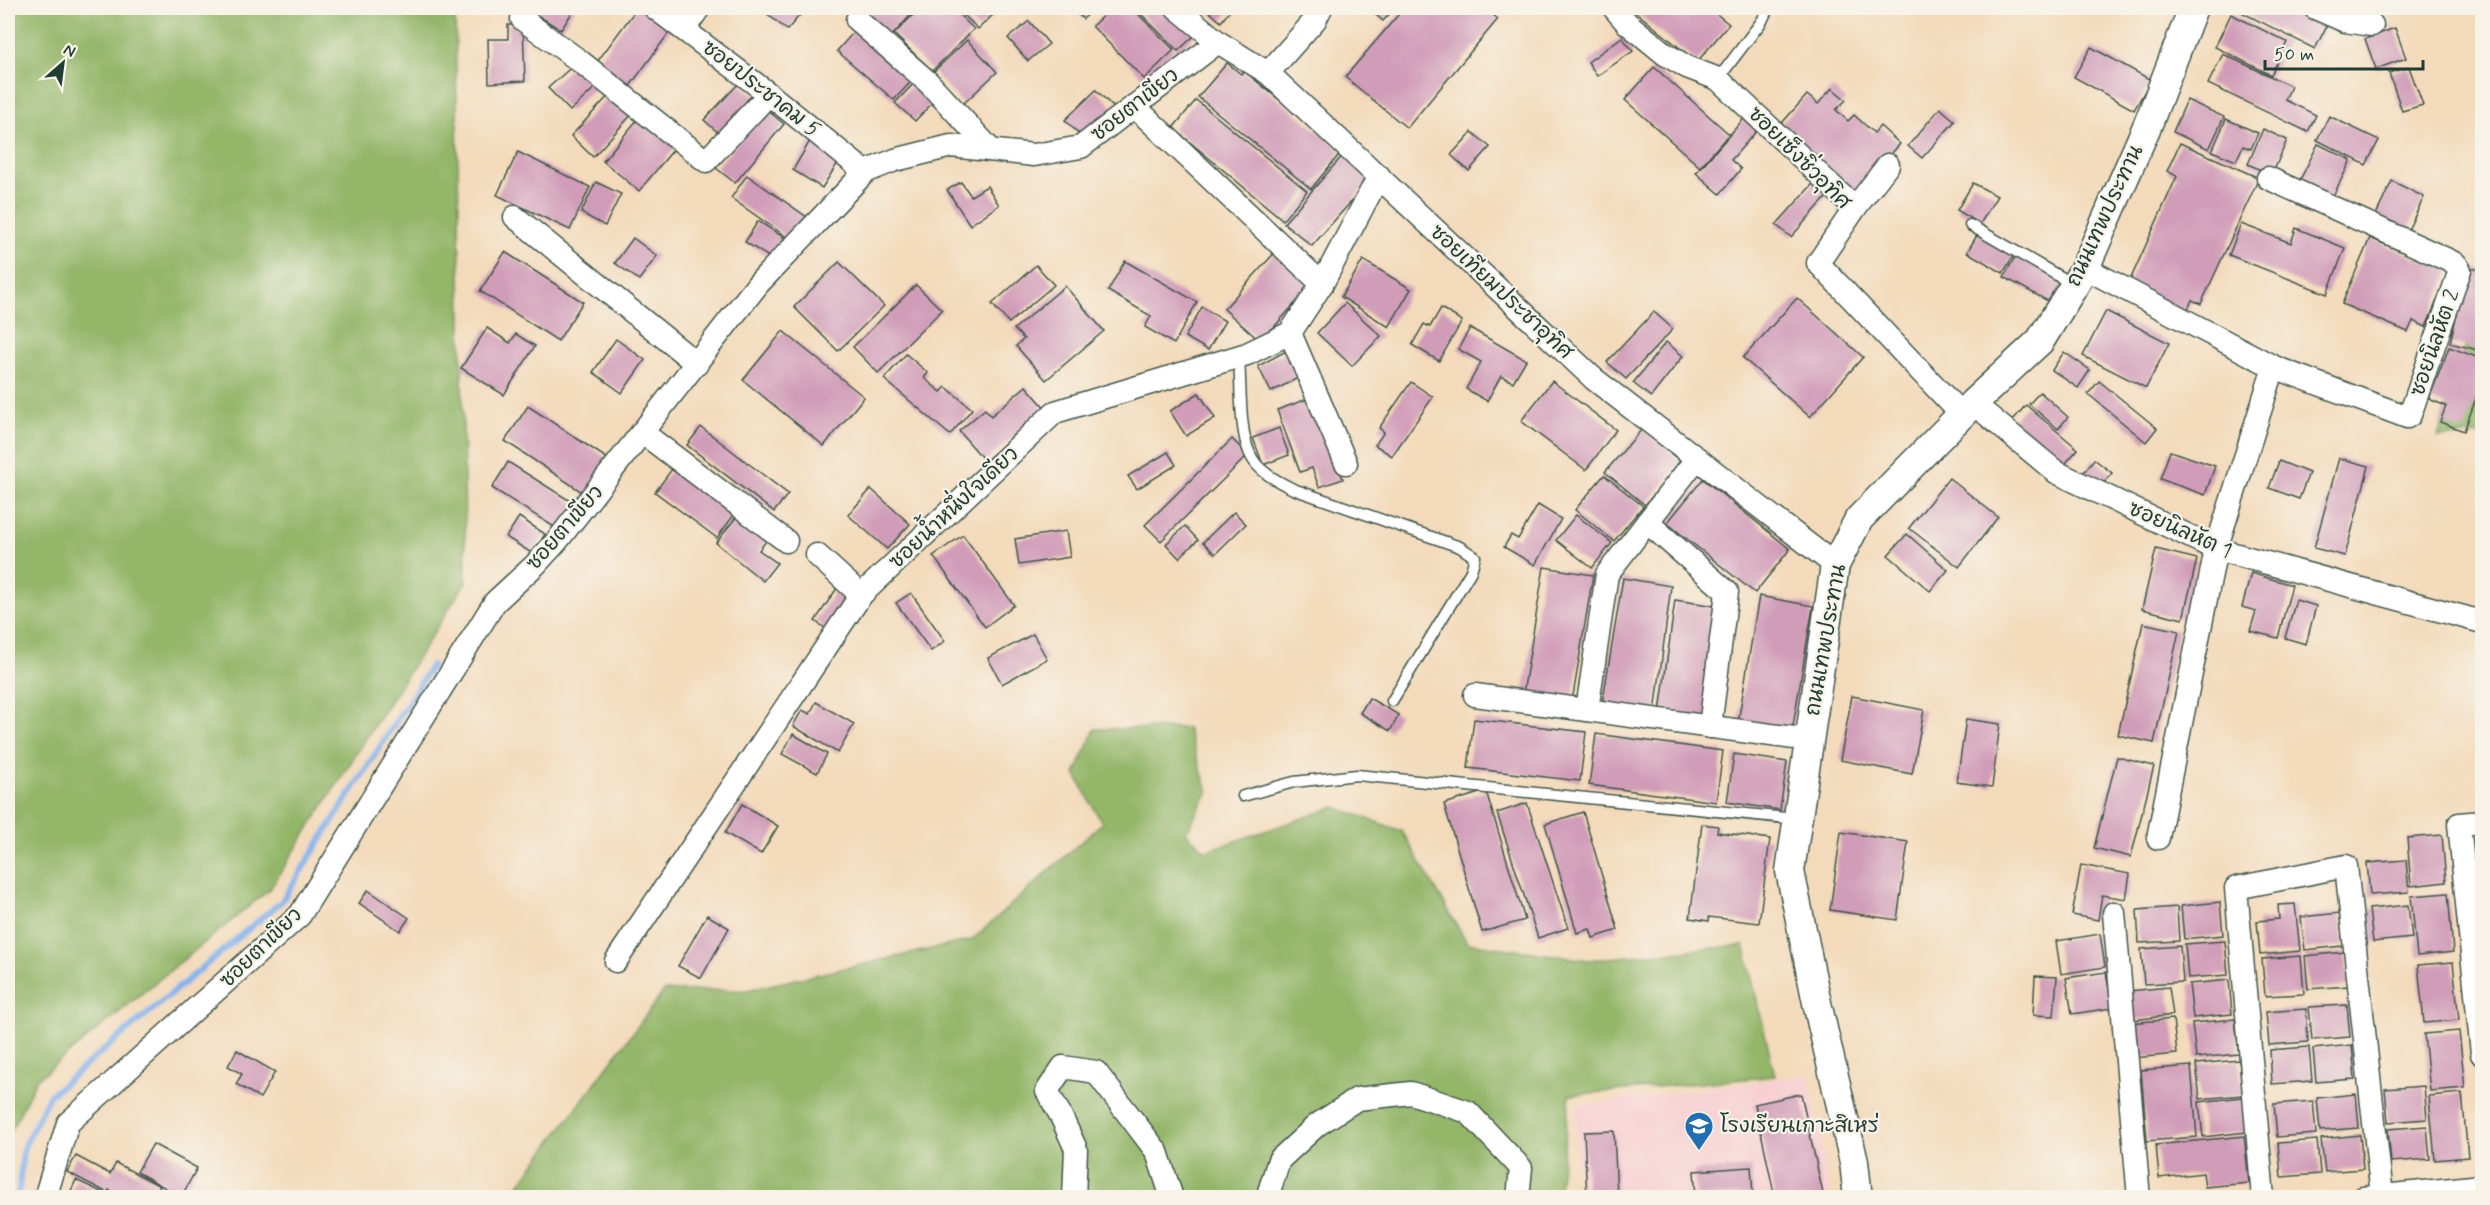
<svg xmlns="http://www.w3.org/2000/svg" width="2490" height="1205" viewBox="0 0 2490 1205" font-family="Mynerve,'Playpen Sans Thai',sans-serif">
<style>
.built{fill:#f7cfd2}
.forest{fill:#93b669;stroke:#597a4e;stroke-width:1.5}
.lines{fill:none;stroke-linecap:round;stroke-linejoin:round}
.stream{stroke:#83b3ee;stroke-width:6}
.building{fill:#d09cb8}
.service-casing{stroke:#3f5548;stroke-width:13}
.minor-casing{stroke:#3f5548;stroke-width:25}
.tertiary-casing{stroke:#3f5548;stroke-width:31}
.service{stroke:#fff;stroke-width:10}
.minor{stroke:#fff;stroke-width:22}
.tertiary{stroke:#fff;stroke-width:28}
.labels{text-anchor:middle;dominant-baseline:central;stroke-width:4.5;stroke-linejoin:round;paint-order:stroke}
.street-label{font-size:21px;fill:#1f3d34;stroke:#f7f3e8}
.poi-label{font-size:21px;fill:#1f3d34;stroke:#f7f3e8;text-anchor:start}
</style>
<rect width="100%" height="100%" fill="#f7f3e8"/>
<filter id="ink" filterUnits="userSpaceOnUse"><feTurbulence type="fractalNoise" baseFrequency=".0167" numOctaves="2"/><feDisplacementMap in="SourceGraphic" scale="12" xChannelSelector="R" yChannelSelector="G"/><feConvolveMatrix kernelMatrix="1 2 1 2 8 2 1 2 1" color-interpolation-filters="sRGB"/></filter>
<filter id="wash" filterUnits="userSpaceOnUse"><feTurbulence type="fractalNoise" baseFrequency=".008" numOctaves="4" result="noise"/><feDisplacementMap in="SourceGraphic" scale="24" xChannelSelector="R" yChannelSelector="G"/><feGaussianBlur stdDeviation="1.35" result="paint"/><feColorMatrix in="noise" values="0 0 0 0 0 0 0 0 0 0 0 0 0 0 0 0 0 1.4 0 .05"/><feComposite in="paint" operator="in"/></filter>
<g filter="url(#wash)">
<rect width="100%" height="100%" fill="#f3daba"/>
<polygon class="built" points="1808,1075 1831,1197 1577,1197 1576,1106"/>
<g class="forest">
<polygon points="8,8 455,8 466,582 270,889 36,1080 8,1137"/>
<polygon points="2482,293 2482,435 2438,437"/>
<polygon points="1187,728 1208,791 1186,833 1206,851 1335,807 1402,831 1467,943 1588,960 1744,945 1775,1076 1570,1095 1558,1197 509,1198 664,991 747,990 972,940 1102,823 1075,774 1095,729"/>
</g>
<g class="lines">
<polyline class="stream" points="18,1198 23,1149 49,1096 282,901 432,665"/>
</g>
<g id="blocks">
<g class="building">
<polygon points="535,8 575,8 561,30 532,12"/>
<polygon points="637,8 649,8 674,26 630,86 597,62"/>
<polygon points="760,8 806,8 787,30"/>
<polygon points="858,8 914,8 916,9 891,37"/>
<polygon points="920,8 952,8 974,29 932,71 894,34"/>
<polygon points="957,8 990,8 995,13 978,29"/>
<polygon points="1072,8 1095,8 1083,19"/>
<polygon points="1111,8 1132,8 1174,50 1144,79 1092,26"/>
<polygon points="1135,8 1170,8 1196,34 1178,51"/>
<polygon points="1205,8 1232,8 1221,22"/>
<polygon points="1368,8 1395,8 1383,21"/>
<polygon points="1404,8 1485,8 1498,19 1407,128 1345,77"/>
<polygon points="1631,8 1709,8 1729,24 1697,62"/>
<polygon points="2238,8 2301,8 2329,21 2315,49 2237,10"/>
<polygon points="2231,14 2287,42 2271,75 2215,47"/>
<polygon points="1029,21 1049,44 1028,61 1008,38"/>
<polygon points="508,25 523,25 525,81 489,83 488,39 508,39"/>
<polygon points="859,26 916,76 894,100 837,51"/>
<polygon points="2395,28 2406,58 2376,69 2365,39"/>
<polygon points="1622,37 1633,51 1597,76 1588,62"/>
<polygon points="967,40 997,72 963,104 933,72"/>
<polygon points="2091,47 2151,80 2134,110 2074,77"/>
<polygon points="2223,54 2291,86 2285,100 2316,115 2308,132 2208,84"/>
<polygon points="576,63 597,86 570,111 548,88"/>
<polygon points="1227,63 1241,74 1244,71 1342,151 1311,189 1198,97"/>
<polygon points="1654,67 1729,134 1700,167 1625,100"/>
<polygon points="2409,67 2423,105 2402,111 2389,73"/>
<polygon points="915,82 935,100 915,121 895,103"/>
<polygon points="739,83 758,99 723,137 704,120"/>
<polygon points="1832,88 1846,100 1836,110 1848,121 1854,115 1874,133 1880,126 1900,144 1856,193 1781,124 1807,95 1818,104"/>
<polygon points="1096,90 1114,108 1083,138 1065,120"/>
<polygon points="611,93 633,113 593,157 571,136"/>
<polygon points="1196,100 1307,191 1283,220 1173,128"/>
<polygon points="2187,100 2224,117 2209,149 2173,132"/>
<polygon points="1940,108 1955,121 1922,158 1908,146"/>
<polygon points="766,109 784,124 735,183 716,168"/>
<polygon points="642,114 678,144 639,191 603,161"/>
<polygon points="1748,114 1761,126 1731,160 1741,169 1720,194 1696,173"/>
<polygon points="2329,116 2379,140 2366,165 2317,140"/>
<polygon points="2226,119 2258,133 2251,149 2243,146 2236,161 2212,151"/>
<polygon points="2263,129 2287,140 2272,175 2248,164"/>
<polygon points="1472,132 1490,147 1469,171 1451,155"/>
<polygon points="811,139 841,158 822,188 793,170"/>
<polygon points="2180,143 2259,178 2201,304 2192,300 2186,314 2127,287 2177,176 2167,171"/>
<polygon points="2318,144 2351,160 2331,200 2298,184"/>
<polygon points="518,152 590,187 570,230 497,195"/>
<polygon points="1343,155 1371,179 1312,246 1284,223"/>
<polygon points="747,175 811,220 795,243 731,198"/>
<polygon points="1819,177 1833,190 1791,237 1776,225"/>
<polygon points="2392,181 2424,197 2408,230 2376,215"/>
<polygon points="596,182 621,194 605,226 581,213"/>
<polygon points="961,182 971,196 987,186 999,205 970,225 947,190"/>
<polygon points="1973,183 1997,196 1980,224 1957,210"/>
<polygon points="758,221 785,238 772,259 745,242"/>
<polygon points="2241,224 2291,243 2296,228 2345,248 2327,294 2229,255"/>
<polygon points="1979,232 2015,253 2003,273 1967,252"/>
<polygon points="633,238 657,256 639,280 615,263"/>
<polygon points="2370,238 2428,263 2450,269 2426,327 2413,321 2408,332 2342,304"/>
<polygon points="1277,250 1313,283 1261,342 1224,309"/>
<polygon points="505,252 583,302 558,341 480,291"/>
<polygon points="2016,255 2067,284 2055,305 2004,277"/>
<polygon points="1363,260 1411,289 1389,327 1341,297"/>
<polygon points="1125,261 1197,302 1174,344 1145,327 1151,316 1108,291"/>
<polygon points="839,262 884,306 838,351 794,307"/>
<polygon points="1036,265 1054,285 1009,323 992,304"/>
<polygon points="2468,267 2482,270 2482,351 2450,343"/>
<polygon points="916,285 942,310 878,373 853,347"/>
<polygon points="1065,286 1104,331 1046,380 1016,346 1024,339 1014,329"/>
<polygon points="1797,298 1863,357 1810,417 1743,358"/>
<polygon points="1345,303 1381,336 1352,366 1317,333"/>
<polygon points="1202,307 1225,321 1208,350 1185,337"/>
<polygon points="1441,308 1462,321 1439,361 1412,345 1424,324 1430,327"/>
<polygon points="2106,311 2169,343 2146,388 2083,356"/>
<polygon points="1654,312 1673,329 1626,379 1607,362"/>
<polygon points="487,328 510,343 516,334 535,346 504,395 461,368"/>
<polygon points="1470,328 1526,360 1513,382 1501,376 1487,401 1466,389 1481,362 1458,349"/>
<polygon points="783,331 864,397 824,446 743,380"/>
<polygon points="616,339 645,360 622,393 593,372"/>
<polygon points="1666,342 1683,356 1651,397 1633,383"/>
<polygon points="2449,347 2482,359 2482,382 2464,431 2440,422 2446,406 2429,399"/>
<polygon points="1288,350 1302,376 1271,392 1258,366"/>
<polygon points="2064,352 2090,370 2078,388 2052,370"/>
<polygon points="906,354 928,373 924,378 941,392 946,387 972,409 950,435 884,379"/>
<polygon points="1552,381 1616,430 1586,470 1521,421"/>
<polygon points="2099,381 2157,428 2146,442 2088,394"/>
<polygon points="1411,382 1433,397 1392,456 1375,445 1384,432 1379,428"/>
<polygon points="1026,386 1046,409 985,461 959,431 985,409 991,416"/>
<polygon points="2040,392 2068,417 2058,429 2029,404"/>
<polygon points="1199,393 1215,418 1186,436 1170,411"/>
<polygon points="1313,397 1343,479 1319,487 1312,468 1300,472 1277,410"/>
<polygon points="2026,405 2078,449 2059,471 2007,427"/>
<polygon points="528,406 611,461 588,496 505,441"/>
<polygon points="701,427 788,494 774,512 687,445"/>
<polygon points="1279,428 1289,455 1263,465 1253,438"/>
<polygon points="1642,429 1681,462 1645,505 1605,472"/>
<polygon points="1232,439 1248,455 1161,541 1145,525"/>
<polygon points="2170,451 2215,466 2205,495 2160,479"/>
<polygon points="1168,452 1176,465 1137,489 1128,476"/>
<polygon points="2339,458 2369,466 2345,556 2314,548"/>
<polygon points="2094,459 2112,473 2098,491 2080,477"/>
<polygon points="2279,461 2309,473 2299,499 2269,488"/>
<polygon points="508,462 575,504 559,530 492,488"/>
<polygon points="675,465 737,511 717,538 655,492"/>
<polygon points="1604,475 1643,506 1614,541 1575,510"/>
<polygon points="1949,478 1998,517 1959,567 1909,528"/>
<polygon points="1703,479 1790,549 1755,593 1667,523"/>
<polygon points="871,489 910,524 887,549 848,515"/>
<polygon points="1538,505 1561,519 1535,565 1504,547 1511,535 1518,539"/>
<polygon points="740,512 771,535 759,550 777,563 763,581 716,543"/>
<polygon points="1234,512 1246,524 1215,554 1203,542"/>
<polygon points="1576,515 1612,543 1592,568 1556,540"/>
<polygon points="519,517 545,534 533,554 506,537"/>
<polygon points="1185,526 1198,540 1179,558 1166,544"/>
<polygon points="1066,531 1070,557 1019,565 1015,539"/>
<polygon points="1907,534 1948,570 1930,591 1888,555"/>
<polygon points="963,535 1014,605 985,627 933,556"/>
<polygon points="2156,549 2197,559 2183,619 2142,609"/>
<polygon points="1544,567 1593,575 1572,702 1523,694"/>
<polygon points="2251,573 2292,585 2278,638 2250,631 2256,611 2242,607"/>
<polygon points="1623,578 1671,586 1655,713 1602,705"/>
<polygon points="837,588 850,597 828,630 815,621"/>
<polygon points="911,593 945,641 931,651 896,603"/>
<polygon points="1759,596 1813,606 1792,732 1738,723"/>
<polygon points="1675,600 1722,607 1707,719 1660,712"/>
<polygon points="2296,600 2316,606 2306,644 2285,638"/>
<polygon points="2143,623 2179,631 2154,743 2118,735"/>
<polygon points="1033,634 1047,659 1002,684 988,658"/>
<polygon points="1852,696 1924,710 1912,774 1840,760"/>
<polygon points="1369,698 1399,715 1390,731 1360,713"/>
<polygon points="816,702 854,724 838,753 793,726 802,710 810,714"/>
<polygon points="1474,719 1586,732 1580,781 1468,768"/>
<polygon points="1966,719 2000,724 1992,787 1957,782"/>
<polygon points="793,734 827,754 817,773 782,754"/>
<polygon points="1596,734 1723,751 1716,802 1589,785"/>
<polygon points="1734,754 1787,762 1780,810 1727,802"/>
<polygon points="2117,757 2154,766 2131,857 2094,848"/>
<polygon points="1486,791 1525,920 1482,932 1444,804"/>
<polygon points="1527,803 1568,928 1538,938 1497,813"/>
<polygon points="742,804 778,826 761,854 725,833"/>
<polygon points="1583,812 1618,930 1593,938 1590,929 1577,933 1545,824"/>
<polygon points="1702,824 1718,826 1717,832 1770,839 1759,923 1709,917 1709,921 1690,918"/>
<polygon points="1841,832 1908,842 1897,920 1830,910"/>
<polygon points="2442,835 2446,882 2411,886 2407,838"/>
<polygon points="2406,860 2409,892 2370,895 2367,863"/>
<polygon points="2081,865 2130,874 2126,899 2102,895 2098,920 2072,915"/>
<polygon points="368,890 409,918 400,931 359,903"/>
<polygon points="2448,893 2453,952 2417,956 2411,896"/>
<polygon points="2220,902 2223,935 2184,939 2181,906"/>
<polygon points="2295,904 2300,951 2260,955 2257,921 2279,919 2278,905"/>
<polygon points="2408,905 2412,938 2373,942 2369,909"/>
<polygon points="2177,907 2179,941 2139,943 2137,910"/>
<polygon points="2340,913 2343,946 2305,950 2301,917"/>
<polygon points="707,915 729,928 701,978 678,966"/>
<polygon points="2100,934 2105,967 2061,974 2056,941"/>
<polygon points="2225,941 2228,975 2188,978 2185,944"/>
<polygon points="2180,946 2183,982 2144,984 2141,949"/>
<polygon points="2345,952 2349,986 2308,989 2305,956"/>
<polygon points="2301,956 2304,994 2265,996 2262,959"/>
<polygon points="2453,962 2459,1020 2424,1023 2418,965"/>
<polygon points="2106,972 2112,1008 2072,1014 2066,978"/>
<polygon points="2035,976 2057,977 2054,1016 2033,1015"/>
<polygon points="2229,980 2232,1014 2193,1018 2189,984"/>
<polygon points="2169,987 2173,1015 2133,1020 2129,991"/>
<polygon points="2347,1005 2350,1037 2312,1040 2309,1007"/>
<polygon points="2306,1009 2308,1042 2269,1045 2266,1012"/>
<polygon points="2173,1019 2177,1054 2133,1058 2130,1023"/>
<polygon points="2235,1019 2239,1054 2196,1058 2192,1023"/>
<polygon points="2459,1031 2465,1088 2430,1091 2424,1034"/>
<polygon points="2352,1045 2355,1079 2316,1082 2313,1049"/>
<polygon points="2309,1047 2312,1081 2272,1084 2270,1050"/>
<polygon points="237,1050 275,1072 260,1098 236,1084 242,1074 228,1066"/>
<polygon points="2239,1060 2243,1095 2200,1099 2196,1064"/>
<polygon points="2191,1066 2197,1137 2147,1141 2141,1070"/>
<polygon points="2424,1086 2427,1119 2388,1122 2385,1089"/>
<polygon points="2462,1093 2468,1157 2435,1160 2429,1096"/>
<polygon points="1801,1094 1824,1198 1775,1198 1755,1104"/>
<polygon points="2356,1094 2359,1128 2320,1131 2317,1098"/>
<polygon points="2243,1097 2247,1132 2203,1137 2199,1102"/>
<polygon points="2313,1101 2316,1134 2277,1137 2274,1104"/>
<polygon points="2427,1126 2430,1159 2391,1162 2388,1129"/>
<polygon points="1614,1131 1617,1198 1587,1198 1584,1132"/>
<polygon points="2360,1135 2363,1169 2325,1172 2321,1139"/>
<polygon points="2244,1136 2249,1183 2205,1187 2203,1173 2159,1178 2156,1145"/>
<polygon points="2317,1140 2320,1174 2281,1177 2278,1143"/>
<polygon points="153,1144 197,1168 181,1197 137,1172"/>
<polygon points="76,1156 110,1174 116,1163 160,1186 154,1198 122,1198 109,1190 108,1193 67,1172"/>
<polygon points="1751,1167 1753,1194 1696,1197 1694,1171"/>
<polygon points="76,1180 106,1194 104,1198 68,1197"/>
</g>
</g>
</g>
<g filter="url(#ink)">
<use href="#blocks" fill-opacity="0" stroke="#3f5548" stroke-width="1.5"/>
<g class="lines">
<g class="service-casing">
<g id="service">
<polyline points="1718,79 1762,21 1768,8"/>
<polyline points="1970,225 2074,285"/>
<path d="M1239 357C1241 383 1239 431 1250 454 1257 471 1277 481 1293 489L1460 547 1475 557 1471 571 1392 701"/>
<polyline points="1243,796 1294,782 1357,775 1796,819"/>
</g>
</g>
<g class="minor-casing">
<g id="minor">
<polyline points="527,8 522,19 581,62 706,161 769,94"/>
<polyline points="655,8 769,94 865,172"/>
<polyline points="1177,8 1218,42 1268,73 1594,379 1835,565"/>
<polyline points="1614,8 1627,23 1665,54 1687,67 1718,79 1855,208 1818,263 1963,416"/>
<polyline points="2315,8 2345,21 2372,25"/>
<polyline points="857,20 928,82 991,150"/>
<polyline points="684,29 699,8"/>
<polyline points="1268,73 1315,20 1321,8"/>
<polyline points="1134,106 1322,284"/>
<polyline points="1855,208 1888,165"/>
<polyline points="515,217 697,364"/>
<polyline points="2085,268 2274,367 2407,417 2410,415 2460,270 2456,264 2448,260 2268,178"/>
<polyline points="1290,333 1346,463"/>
<polyline points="1973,403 2056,472 2216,549 2482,622"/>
<polyline points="643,433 786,541"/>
<polyline points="1647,522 1727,592 1710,727"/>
<polyline points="817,555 861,595"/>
<polyline points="1475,695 1809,740"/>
<polyline points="1587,710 1607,574 1697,458"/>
<polyline points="2482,822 2459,824 2482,1054"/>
<polyline points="2158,838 2216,549 2274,367"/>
<polyline points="2114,913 2139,1198"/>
<polyline points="616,961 861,595 1055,412 1247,354 1290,333 1322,284 1379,176"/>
<polyline points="45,1198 68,1123 300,915 495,602 535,565 557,541 758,284 865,172 895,160 951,146 1034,155 1081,147 1218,42"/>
<polyline points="1074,1198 1076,1149 1060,1114 1047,1091 1063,1067 1096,1072 1157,1152 1172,1198"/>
<polyline points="1267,1198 1279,1160 1317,1125 1357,1099 1411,1093 1468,1112 1521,1168 1518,1198"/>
<polyline points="2263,1198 2236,888 2346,866 2382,1196"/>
<polyline points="2363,1198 2482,1186"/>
</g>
</g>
<g class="tertiary-casing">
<polyline id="tertiary" points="1858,1198 1854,1162 1817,1003 1790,871 1835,565 1859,519 1973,403 2040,341 2085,268 2148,124 2193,8"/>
</g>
<use href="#service" class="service"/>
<use href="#minor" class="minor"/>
<use href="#tertiary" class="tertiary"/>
</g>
</g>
<defs>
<g id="school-pin" transform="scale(1.5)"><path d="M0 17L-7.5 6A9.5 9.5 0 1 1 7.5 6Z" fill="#1f6fb2" stroke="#f7f3e8"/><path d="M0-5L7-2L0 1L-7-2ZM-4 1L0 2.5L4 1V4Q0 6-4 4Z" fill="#fff"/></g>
</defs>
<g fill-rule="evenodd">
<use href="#school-pin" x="1699" y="1126"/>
</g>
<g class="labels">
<g class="street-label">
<text transform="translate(761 89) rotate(38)">ซอยประชาคม 5</text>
<text transform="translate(1135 105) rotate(-38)">ซอยตาเขียว</text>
<text transform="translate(1799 158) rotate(45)">ซอยเซ็งซิ่วอุทิศ</text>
<text transform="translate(2105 216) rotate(-65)">ถนนเทพประทาน</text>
<text transform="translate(1501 292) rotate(43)">ซอยเทียมประชาอุทิศ</text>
<text transform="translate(2435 343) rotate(-71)">ซอยนิลหัต 2</text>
<text transform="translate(954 508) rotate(-43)">ซอยน้ำหนึ่งใจเดียว</text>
<text transform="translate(565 528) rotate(-49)">ซอยตาเขียว</text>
<text transform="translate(2180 530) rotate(24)">ซอยนิลหัต 1</text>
<text transform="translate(1826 640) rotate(-80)">ถนนเทพประทาน</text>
<text transform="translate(261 948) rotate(-44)">ซอยตาเขียว</text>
</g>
<g class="poi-label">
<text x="1720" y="1126">โรงเรียนเกาะสิเหร่</text>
</g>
</g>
<rect width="2490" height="1205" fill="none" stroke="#f7f3e8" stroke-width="30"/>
<g transform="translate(63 63) rotate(28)" stroke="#f7f3e8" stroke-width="4.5" paint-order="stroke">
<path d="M0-4.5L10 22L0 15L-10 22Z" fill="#1f3d34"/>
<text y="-9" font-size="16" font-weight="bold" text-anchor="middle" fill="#1f3d34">N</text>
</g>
<path d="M2265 60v9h158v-9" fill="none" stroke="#1f3d34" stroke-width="3"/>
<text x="2274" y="60" font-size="18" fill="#1f3d34" stroke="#f7f3e8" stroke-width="4.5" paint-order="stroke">50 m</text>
</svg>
